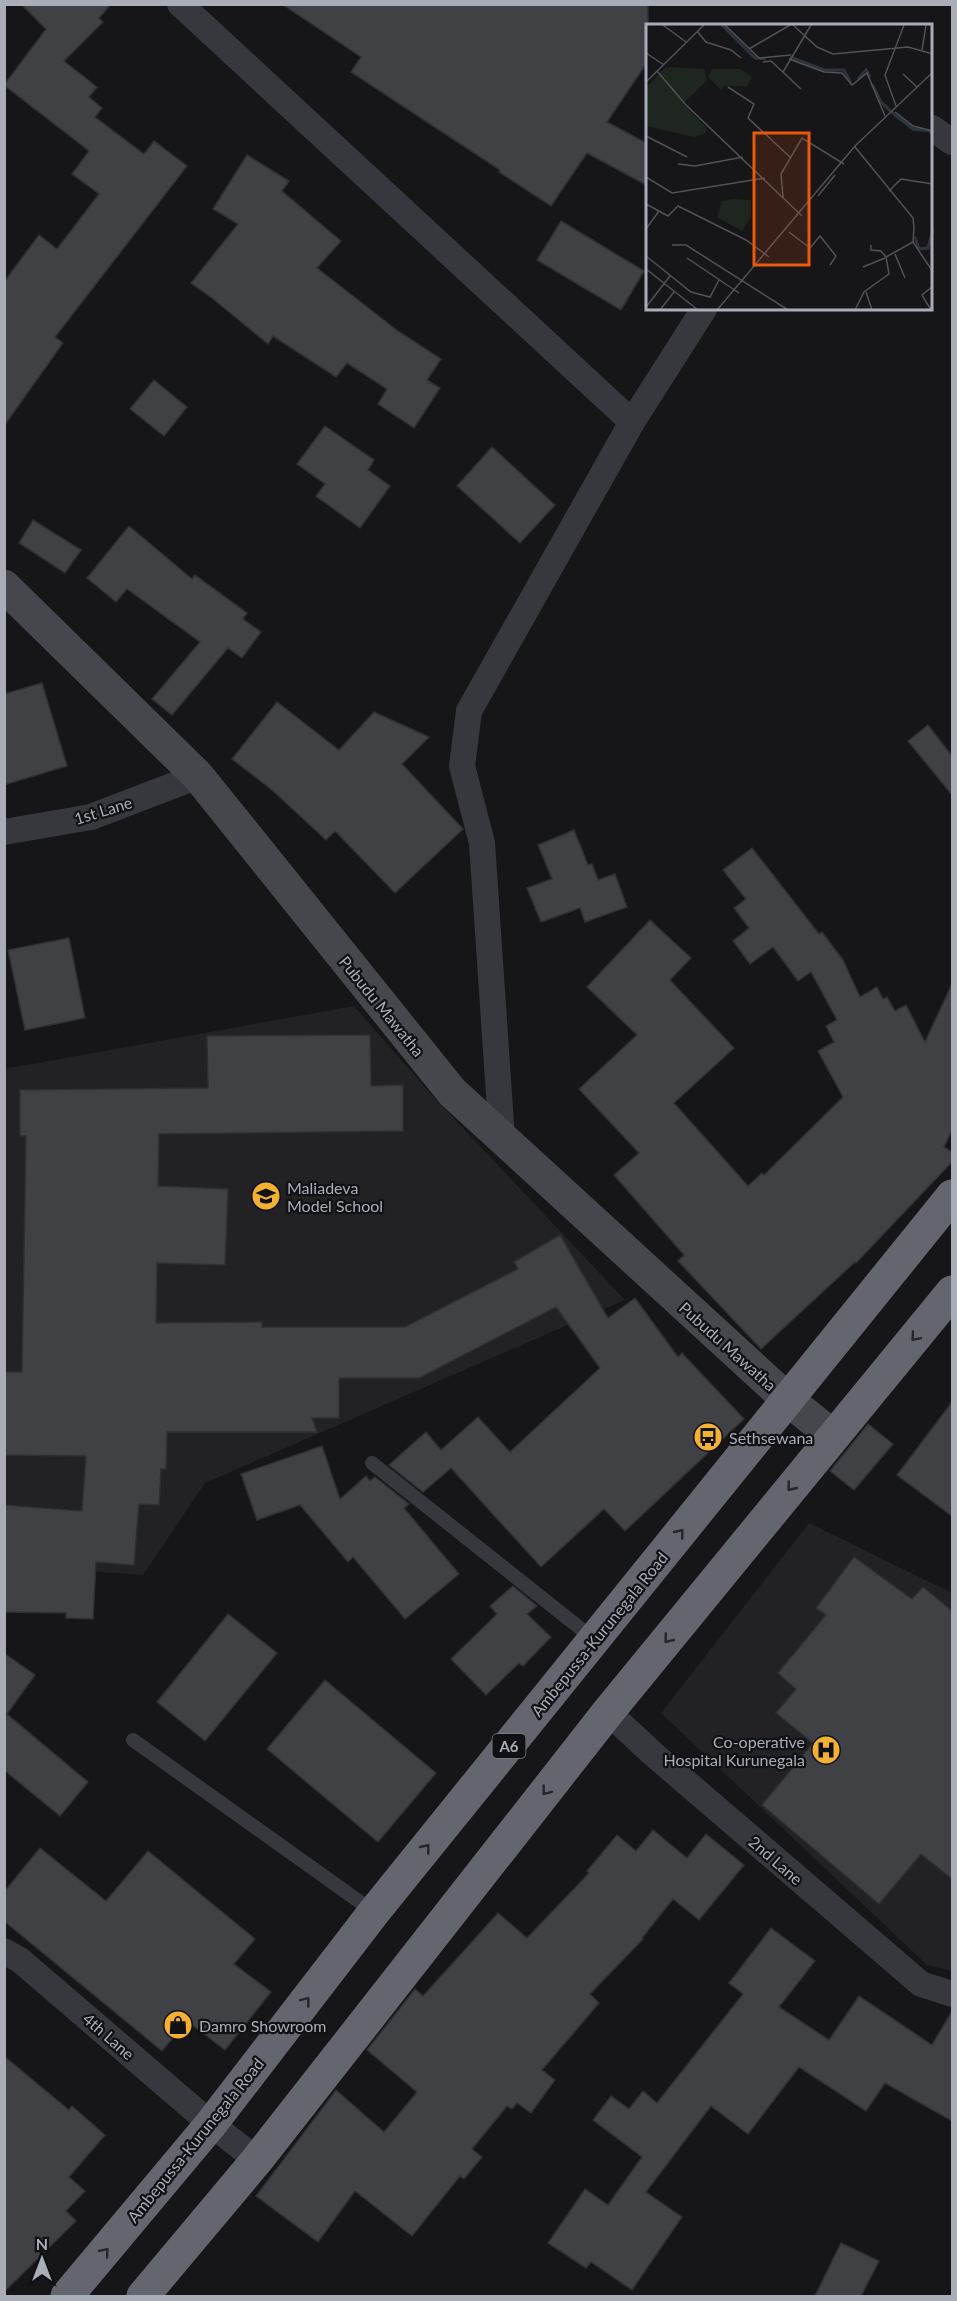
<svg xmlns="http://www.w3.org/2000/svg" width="957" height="2301" viewBox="0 0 957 2301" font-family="Lato,sans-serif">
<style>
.built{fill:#222225}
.building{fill:#404145;stroke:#303034;stroke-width:1.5}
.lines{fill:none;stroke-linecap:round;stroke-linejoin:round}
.lane{stroke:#37383d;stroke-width:14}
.street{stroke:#37383d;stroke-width:26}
.secondary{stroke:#45474d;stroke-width:33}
.highway{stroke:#63666e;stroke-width:33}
.oneway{stroke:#26262a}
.labels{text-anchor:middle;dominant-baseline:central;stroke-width:4.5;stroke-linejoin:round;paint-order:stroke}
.shield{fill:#111113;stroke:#7b7e86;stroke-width:1.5}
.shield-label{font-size:15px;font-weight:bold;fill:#a8adb8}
.street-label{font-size:16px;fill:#a8adb8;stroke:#111113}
.poi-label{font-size:16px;fill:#a8adb8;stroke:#111113;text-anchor:start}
.inset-river{fill:none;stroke:#2c353c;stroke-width:3}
.inset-road{fill:none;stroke:#505258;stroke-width:1.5}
.view{fill:#e8590c;fill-opacity:0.15;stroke:#e8590c;stroke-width:3}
.inset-edge{fill:none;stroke:#a8adb8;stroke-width:3}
</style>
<rect width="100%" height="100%" fill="#161618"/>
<g class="built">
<polygon points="354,1006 430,1093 625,1300 205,1483 143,1575 5,1565 4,1069"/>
<polygon points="809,1523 952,1593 952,1971 927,1965 661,1713"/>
</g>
<g class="building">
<polygon points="21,4 111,4 99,18 103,22 64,61 97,87 89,97 102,108 95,117 144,154 154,141 187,166 55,337 63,343 4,426 4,282 39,235 57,249 99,194 72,174 89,151 4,85 46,29"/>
<polygon points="282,4 648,4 648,61 607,122 648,144 648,186 587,153 551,206 499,172 500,170 351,72 361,57"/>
<polygon points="247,155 289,181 282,191 341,241 317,268 398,331 441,359 427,380 440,388 414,428 378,404 387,389 347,363 336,377 273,336 268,344 212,298 191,283 238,224 213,209"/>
<polygon points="561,221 644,271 621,310 537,260"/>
<polygon points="154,380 187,407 164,436 130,409"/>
<polygon points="325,426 374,460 368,470 390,486 360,528 316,496 325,484 297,464"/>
<polygon points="492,447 555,505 520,543 457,486"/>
<polygon points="33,520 81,550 65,573 19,543"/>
<polygon points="129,526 192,579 195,575 247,613 243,619 261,632 242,658 228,648 172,715 152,699 200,642 127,589 116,602 87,578"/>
<polygon points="42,683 67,766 4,785 4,694"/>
<polygon points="277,702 339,750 374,712 429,737 402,764 463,829 395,893 335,831 326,840 272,790 232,759"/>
<polygon points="928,725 952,756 952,795 908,741"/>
<polygon points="574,830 588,865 592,864 598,880 615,874 627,907 585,922 580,908 541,922 527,888 552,879 538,845"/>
<polygon points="752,848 819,934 822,932 843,960 860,997 877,987 883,999 887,997 895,1011 906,1005 925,1042 952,984 952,1130 944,1147 952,1152 952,1162 856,1263 855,1262 761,1349 678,1261 684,1255 614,1175 639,1153 579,1089 637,1035 587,987 650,920 691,958 670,980 734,1048 674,1103 748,1186 762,1173 764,1175 843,1097 818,1051 834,1042 826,1026 837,1020 811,972 798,981 773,947 750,964 733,941 749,928 734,908 746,899 723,870"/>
<polygon points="69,938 85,1018 25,1030 8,950"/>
<polygon points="370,1035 371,1086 403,1085 403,1131 159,1134 158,1186 228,1189 225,1265 157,1263 156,1323 262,1322 262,1327 405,1327 518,1269 514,1262 560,1235 608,1318 635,1298 678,1357 682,1353 744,1419 625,1531 604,1509 541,1567 451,1468 423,1492 389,1465 426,1432 441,1450 478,1417 510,1452 600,1368 556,1307 419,1378 339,1378 339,1418 312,1418 317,1432 167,1432 166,1469 161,1469 159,1505 139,1504 134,1565 96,1562 93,1619 66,1618 66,1613 4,1612 4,1505 82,1511 86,1456 4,1455 4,1372 22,1372 26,1136 20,1136 20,1090 208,1088 207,1036"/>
<polygon points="952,1402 952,1516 897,1475"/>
<polygon points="868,1424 893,1444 854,1490 830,1471"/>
<polygon points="322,1446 340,1499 366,1476 370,1481 375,1477 409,1504 404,1508 459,1574 405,1619 353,1557 348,1562 300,1505 257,1520 241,1474"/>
<polygon points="854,1557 912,1599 923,1587 952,1611 952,1879 921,1854 879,1904 762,1805 813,1743 776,1713 796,1689 778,1673 826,1615 816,1608"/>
<polygon points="513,1586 537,1606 527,1614 551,1637 523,1666 519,1663 486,1695 451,1659 497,1614 490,1606"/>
<polygon points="228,1614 277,1653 205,1741 157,1702"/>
<polygon points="4,1653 35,1675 7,1714 88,1782 60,1816 4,1770"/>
<polygon points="325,1680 436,1773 378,1842 267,1749"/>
<polygon points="653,1830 687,1858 706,1834 744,1865 699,1920 673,1899 642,1938 643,1939 590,1994 599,2003 542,2070 555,2080 531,2113 517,2103 512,2109 507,2106 472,2149 482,2157 464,2179 460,2176 412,2236 355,2191 318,2242 256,2196 336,2090 384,2132 417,2092 367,2050 415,1989 423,1996 498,1913 527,1938 589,1873 587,1871 617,1835 636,1851"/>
<polygon points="40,1848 106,1901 148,1851 255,1939 234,1964 271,1992 225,2050 187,2021 162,2051 4,1921 4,1892"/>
<polygon points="771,1928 815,1961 779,2007 829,2040 859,1996 932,2045 952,2011 952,2121 885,2083 866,2111 799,2067 748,2134 711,2106 646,2192 682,2217 632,2290 591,2262 586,2268 548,2243 585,2189 608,2205 642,2157 593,2120 611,2096 629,2109 643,2091 657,2103 743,1994 729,1983"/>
<polygon points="4,2056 69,2110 72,2106 105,2135 69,2177 85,2191 66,2211 76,2221 4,2292"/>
<polygon points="841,2243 879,2261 861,2296 815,2296"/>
</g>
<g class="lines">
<g class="lane">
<polyline points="372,1463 595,1640"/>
<polyline points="133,1740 374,1912"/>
</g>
<g class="street">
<polyline points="180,4 632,422"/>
<polyline points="932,128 952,142"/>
<polyline points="4,832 91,817 198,776"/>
<polyline points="502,1139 482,843 462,766 469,711 632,422 704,309"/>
<polyline points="608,1712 652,1753 921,1984 952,1994"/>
<polyline points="4,1951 20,1960 211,2124 257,2160"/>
</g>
<polyline class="secondary" points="4,586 198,776 452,1092 787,1399 833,1436"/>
<g class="highway">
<polyline points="67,2296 211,2124 374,1912 952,1196"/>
<polyline points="143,2296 257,2160 608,1712 952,1292"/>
</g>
</g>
<defs><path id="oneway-chevron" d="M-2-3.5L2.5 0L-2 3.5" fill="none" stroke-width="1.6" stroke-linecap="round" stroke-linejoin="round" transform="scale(1.5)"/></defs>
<g class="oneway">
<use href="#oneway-chevron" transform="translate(915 1337) rotate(130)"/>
<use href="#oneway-chevron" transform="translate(791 1487) rotate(129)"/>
<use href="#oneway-chevron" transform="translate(680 1533) rotate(-51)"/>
<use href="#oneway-chevron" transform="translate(668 1639) rotate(129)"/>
<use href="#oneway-chevron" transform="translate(546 1791) rotate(128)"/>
<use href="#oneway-chevron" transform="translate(426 1848) rotate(-51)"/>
<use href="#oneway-chevron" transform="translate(306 2001) rotate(-52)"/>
<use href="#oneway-chevron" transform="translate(105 2252) rotate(-50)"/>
</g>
<defs>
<g id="school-disc" transform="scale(1.5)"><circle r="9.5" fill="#f2b134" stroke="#111113"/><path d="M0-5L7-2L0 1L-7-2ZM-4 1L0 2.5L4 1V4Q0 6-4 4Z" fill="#111"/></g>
<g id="bus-disc" transform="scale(1.5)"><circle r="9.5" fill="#f2b134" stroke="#111113"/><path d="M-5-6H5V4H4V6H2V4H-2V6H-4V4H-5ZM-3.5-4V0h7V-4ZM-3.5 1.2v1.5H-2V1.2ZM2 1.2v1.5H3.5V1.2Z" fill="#111"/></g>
<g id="hospital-disc" transform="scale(1.5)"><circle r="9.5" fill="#f2b134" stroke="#111113"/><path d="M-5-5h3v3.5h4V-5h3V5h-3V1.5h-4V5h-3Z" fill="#111"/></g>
<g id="shop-disc" transform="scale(1.5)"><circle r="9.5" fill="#f2b134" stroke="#111113"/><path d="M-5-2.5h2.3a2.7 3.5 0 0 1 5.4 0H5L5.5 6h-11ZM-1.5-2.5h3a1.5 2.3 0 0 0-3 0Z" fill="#111"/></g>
</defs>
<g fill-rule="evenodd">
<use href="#school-disc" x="266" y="1196"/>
<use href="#bus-disc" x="708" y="1437"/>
<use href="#hospital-disc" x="826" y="1750"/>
<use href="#shop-disc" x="178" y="2025"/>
</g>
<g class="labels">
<rect class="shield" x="492.5" y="1734" width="33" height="24" rx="4.5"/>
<g class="shield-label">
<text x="509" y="1746">A6</text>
</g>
<g class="street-label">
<text transform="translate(103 810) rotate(-17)">1st Lane</text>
<text transform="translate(382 1006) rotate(51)">Pubudu Mawatha</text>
<text transform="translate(728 1346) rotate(42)">Pubudu Mawatha</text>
<text transform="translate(599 1634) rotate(-51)">Ambepussa-Kurunegala Road</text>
<text transform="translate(776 1860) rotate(41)">2nd Lane</text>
<text transform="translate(109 2036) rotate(41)">4th Lane</text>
<text transform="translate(195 2140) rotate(-51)">Ambepussa-Kurunegala Road</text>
</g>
<g class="poi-label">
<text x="287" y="1187">Maliadeva<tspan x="287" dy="18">Model School</tspan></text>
<text x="729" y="1437">Sethsewana</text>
<text x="805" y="1741" text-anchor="end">Co-operative<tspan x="805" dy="18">Hospital Kurunegala</tspan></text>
<text x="199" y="2025">Damro Showroom</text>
</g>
</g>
<g transform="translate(646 24)">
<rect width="286" height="286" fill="#161618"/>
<path d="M20 43 58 45 61 56 37 80 60 103V109L48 113 0 102V64ZM66 45H94L106 53 101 62H79L75 66 62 53ZM87 175 105 176V193L96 207 71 193 76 177Z" fill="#1e261f"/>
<path class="inset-river" d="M76 1 109 34 120 35M144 33 178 46H198L205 59M212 55 220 46 224 53M226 60 235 78 249 91 267 105 284 107 287 111M269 213 273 225 282 224 287 205"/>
<path class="inset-road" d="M17 1 40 18M79 1 113 34 145 31M147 1 171 23 187 30 262 23 287 30M51 7 60 18 85 26 95 34M103 25 144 1M276 26 280 1M0 29 18 41M143 35 178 48 196 49 206 61 221 49 239 92M117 38 125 37 155 65M11 47 40 81 156 192M137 48 165 1M257 50 271 63M0 58 58 1M82 63 108 80 102 94 144 133M250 82 239 51 258 1M249 88 267 102 287 107M0 112 41 133M32 140 49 142 97 133M0 153 26 169 119 154M243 167 255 155 287 160M172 172 189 151M137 173 135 150 156 114 198 140M0 180 22 192 32 182 100 216 123 233M0 205 13 187M143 208 164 224 174 212 190 232 184 241M267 218 287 248M26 221H40L142 286M225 221V226L235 227 240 233M249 230 259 254M0 232 45 268 64 273 73 256M41 234 93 269M217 243 239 234M0 245 52 286M220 268 226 286M0 283 24 252M14 286 28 268M71 286 209 122 287 48M209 286 218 268 243 250 240 233 267 218 268 204 267 194 209 123M285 286 276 271 287 262"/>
<path class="view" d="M108 109H163V241H108Z"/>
<rect width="286" height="286" class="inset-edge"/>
</g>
<rect width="957" height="2301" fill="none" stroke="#a8adb8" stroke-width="12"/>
<g transform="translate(42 2259)" stroke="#111113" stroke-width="4.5" paint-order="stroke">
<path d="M0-4.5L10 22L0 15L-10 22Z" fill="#a8adb8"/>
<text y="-9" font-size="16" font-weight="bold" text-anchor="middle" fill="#a8adb8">N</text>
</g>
</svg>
